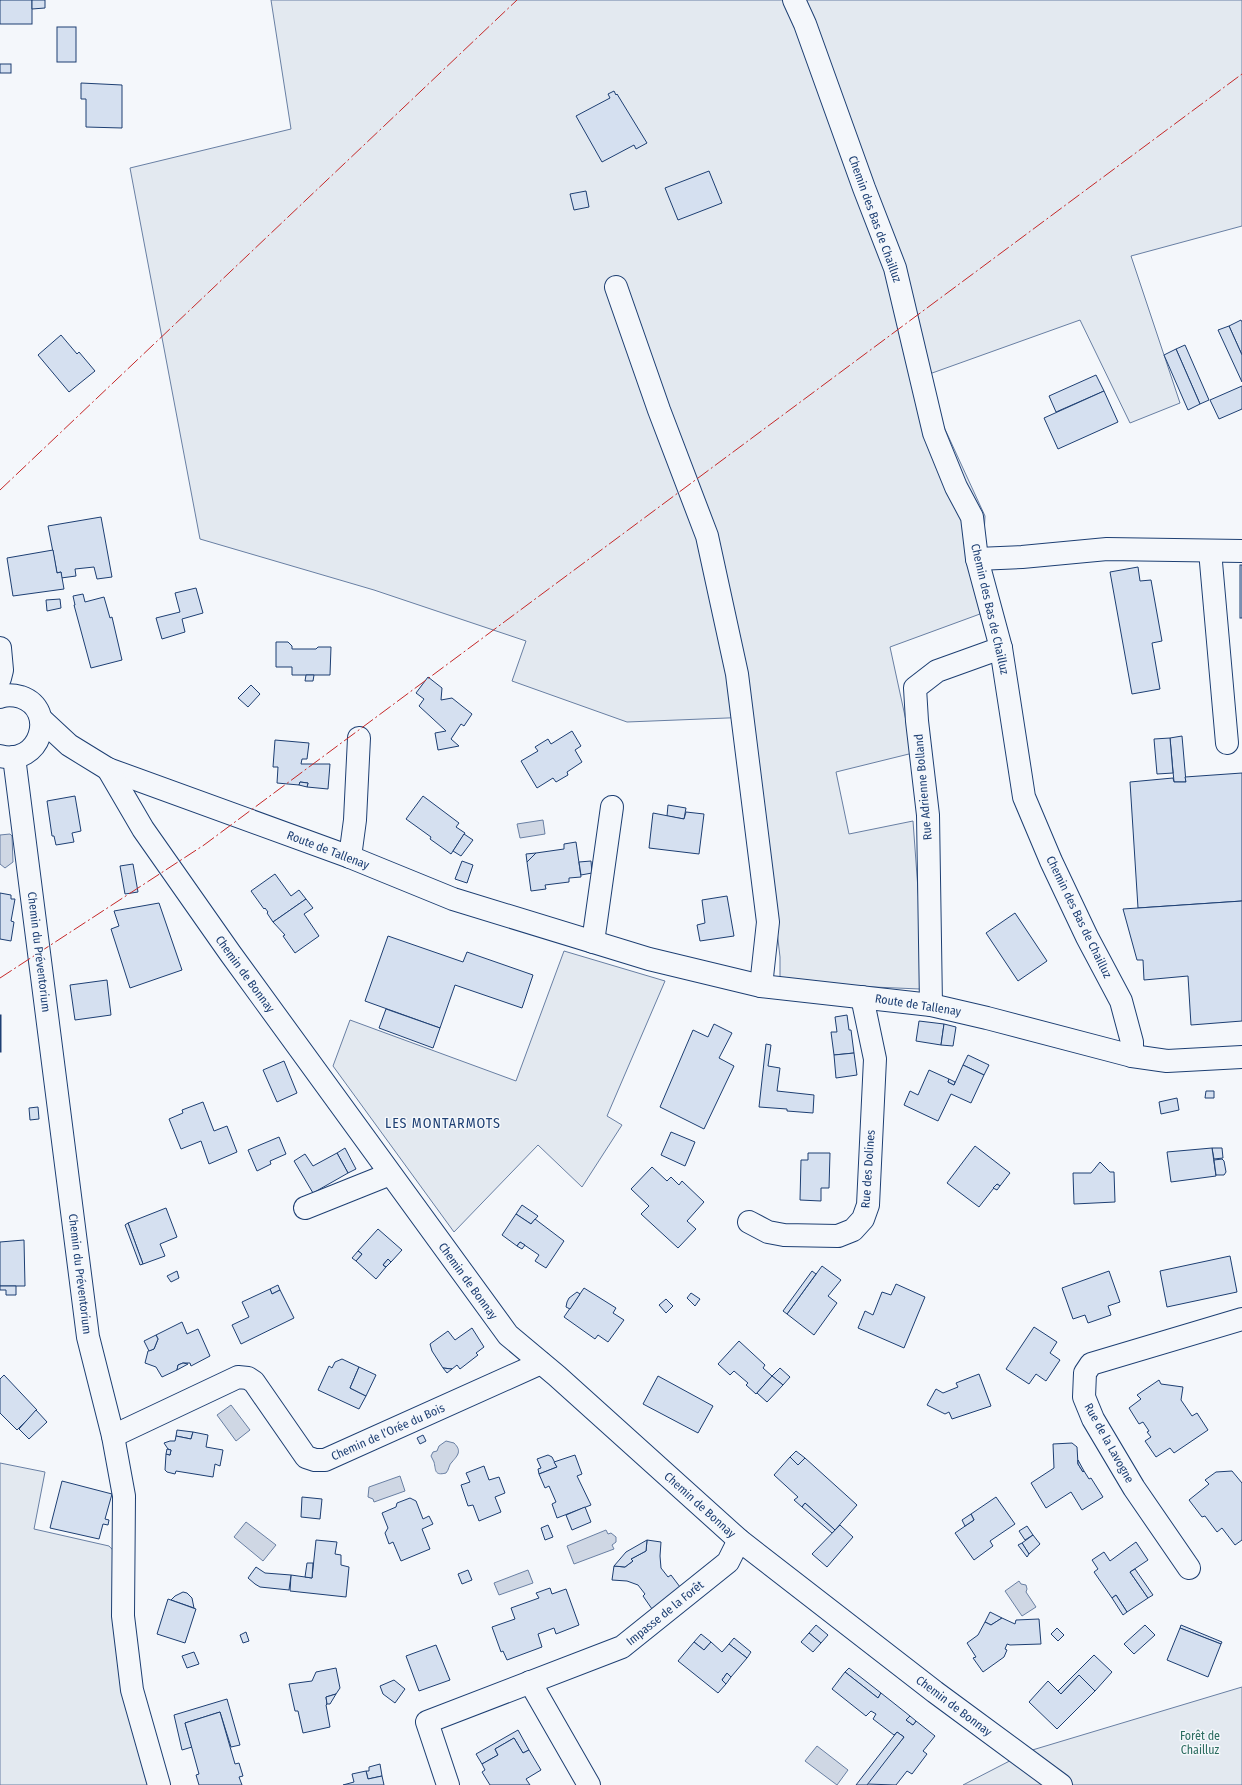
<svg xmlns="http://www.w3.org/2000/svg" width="1242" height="1785" viewBox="0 0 1242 1785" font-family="'Fira Sans Condensed',sans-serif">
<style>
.green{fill:#e3e9f0;stroke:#687fa3}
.water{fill:#cfd7e4;stroke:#687fa3}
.building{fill:#d5e0f0;stroke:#1d3f73}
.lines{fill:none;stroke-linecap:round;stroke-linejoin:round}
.minor-casing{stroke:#1d3f73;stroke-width:24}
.minor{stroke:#f4f7fb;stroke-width:22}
.power{stroke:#c62828;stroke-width:1;stroke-dasharray:14 3 2 3;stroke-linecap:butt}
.labels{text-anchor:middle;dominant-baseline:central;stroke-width:3;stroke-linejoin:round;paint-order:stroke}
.street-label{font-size:12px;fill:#1d3f73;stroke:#f4f7fb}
.park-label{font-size:12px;fill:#2c6c60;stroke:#f4f7fb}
.quarter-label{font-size:14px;letter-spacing:1px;fill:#1d3f73;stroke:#f4f7fb}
</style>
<rect width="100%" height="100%" fill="#f4f7fb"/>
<g class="green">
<polygon points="271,0 1242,0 1242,226 1131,256 1180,403 1130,423 1080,320 921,377 985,516 980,614 890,647 913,753 836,772 849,834 913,821 920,917 920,989 780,983 780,957 752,717 627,722 512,681 526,641 374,590 200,539 130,168 291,129"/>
<polygon points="564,951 665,981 607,1116 622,1125 582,1187 538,1145 454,1232 333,1066 350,1020 516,1081"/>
<polygon points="0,1463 45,1472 34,1529 109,1546 124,1562 139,1688 167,1785 0,1785"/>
<polygon points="1242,1687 1242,1785 963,1785 1029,1751"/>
</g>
<g class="water">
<polygon points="543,820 545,834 520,838 517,824"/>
<polygon points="10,834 12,836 13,862 5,868 0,864 0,835"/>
<polygon points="231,1405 250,1430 236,1441 217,1415"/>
<path d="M446 1441 454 1443C462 1451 458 1455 452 1462 449 1464 449 1470 446 1473 434 1476 436 1470 434 1462 433 1460 432 1458 431 1456L433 1452 437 1451 439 1446Z"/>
<polygon points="400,1476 405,1491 374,1502 373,1499 368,1497 369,1487"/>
<polygon points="246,1522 276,1545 263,1561 234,1537"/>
<polygon points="606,1530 608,1534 611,1533 616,1537 616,1542 612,1545 614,1549 574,1564 567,1546"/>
<polygon points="528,1570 533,1583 499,1595 494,1583"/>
<polygon points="1019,1581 1021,1584 1026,1585 1027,1589 1026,1592 1036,1607 1022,1616 1005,1591"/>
<polygon points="817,1746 848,1770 837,1785 805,1761"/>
</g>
<g class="building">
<rect x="0" y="0" width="32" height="24"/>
<polygon points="32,0 45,0 45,8 32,9"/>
<rect x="57" y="27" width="19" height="35"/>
<rect x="0" y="64" width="11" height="9"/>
<polygon points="81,83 122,85 122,128 86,127 86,99 81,99"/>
<polygon points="614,91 616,95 617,94 647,143 636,149 634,145 602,162 576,116 610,98 608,94"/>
<polygon points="709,171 722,203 678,220 665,188"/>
<polygon points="586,191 589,207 574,210 570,194"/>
<polygon points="1241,320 1242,322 1242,355 1229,326"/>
<polygon points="1229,326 1242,355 1242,382 1218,330"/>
<polygon points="61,335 77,354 79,352 95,371 69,392 38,355"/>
<polygon points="1185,345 1209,400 1200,404 1176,349"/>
<polygon points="1176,349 1200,404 1188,410 1164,355"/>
<polygon points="1096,375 1104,391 1056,412 1049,396"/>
<polygon points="1242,386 1242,409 1219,419 1210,400"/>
<polygon points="1104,391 1118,422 1058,449 1044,418"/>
<polygon points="101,517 112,577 97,579 94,567 75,569 76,576 61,578 61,572 57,573 48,526"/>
<polygon points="53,550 57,573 61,572 64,589 13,596 7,558"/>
<rect x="1240" y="565" width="2" height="53"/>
<polygon points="1138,567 1140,581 1151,580 1162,641 1152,643 1160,689 1132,694 1110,572"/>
<polygon points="196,588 203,613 182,619 185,632 162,639 156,618 180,612 175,593"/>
<polygon points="83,594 85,602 104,597 110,618 112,617 122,660 91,668 74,605 75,605 73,596"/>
<polygon points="60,599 61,608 47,611 46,600"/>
<polygon points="276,642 288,642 292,646 292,649 316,649 318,647 331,647 330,675 292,675 292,667 276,667"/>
<polygon points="306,675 314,675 313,681 305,681"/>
<polygon points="428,677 442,688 441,700 452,698 472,714 464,726 461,724 451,739 459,746 438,750 435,733 446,731 445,730 419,706 424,699 416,693"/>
<polygon points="251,685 260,694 248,707 238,698"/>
<polygon points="572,731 581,746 575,750 582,762 567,772 568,775 556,782 553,778 537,788 521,761 538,751 535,747 548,739 551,744"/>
<polygon points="1182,736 1186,782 1174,782 1170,738"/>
<polygon points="1170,738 1173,773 1157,774 1154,739"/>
<polygon points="275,740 309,743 307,759 302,759 301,764 330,764 328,789 307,787 308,783 300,782 299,785 277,783 278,767 273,767"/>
<polygon points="1242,773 1242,901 1138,908 1130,782 1173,778 1174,782 1186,782 1185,777"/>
<polygon points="300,782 308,783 307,787 299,785"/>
<polygon points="75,796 81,831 72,833 74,842 56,845 54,836 52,836 47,801"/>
<polygon points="423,796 459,823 456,827 465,833 451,854 430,839 431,837 406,819"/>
<polygon points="668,805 686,808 684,819 667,816"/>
<polygon points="686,812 704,814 699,854 649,848 653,813 684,819"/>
<polygon points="464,834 473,840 461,856 453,851"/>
<polygon points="576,842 581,877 569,878 569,882 545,885 546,889 531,891 527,862 536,853 564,849 564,844"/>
<polygon points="536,853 527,862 526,854"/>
<polygon points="462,861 473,865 467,883 455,879"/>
<polygon points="591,861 592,873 581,875 579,862"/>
<polygon points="133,864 138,892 125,894 120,866"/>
<polygon points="275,874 291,896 299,890 306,899 273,922 267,913 268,912 265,908 264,909 251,891"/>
<polygon points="0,893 11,895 11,899 15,899 11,921 14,922 11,941 0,939"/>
<polygon points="727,896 734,936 700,941 697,925 705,923 702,900"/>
<polygon points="306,899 313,908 304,914 319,936 295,953 283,936 285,935 273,922"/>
<polygon points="1242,901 1242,1021 1191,1025 1188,976 1144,980 1143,960 1137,960 1123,909"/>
<polygon points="159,903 182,970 130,988 111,929 119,926 114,911"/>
<polygon points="1015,913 1047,961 1018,981 986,933"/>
<polygon points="388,936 463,962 467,952 533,975 522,1008 455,985 440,1028 365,1001"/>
<polygon points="107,980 111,1015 75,1020 70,985"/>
<polygon points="386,1009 440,1028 433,1048 379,1028"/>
<rect x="0" y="1015" width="1" height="37"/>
<polygon points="847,1015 849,1030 851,1030 854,1053 834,1055 831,1032 837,1032 835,1017"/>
<polygon points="919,1021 944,1024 941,1045 916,1041"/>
<polygon points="714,1024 732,1033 719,1058 734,1066 704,1129 660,1107 693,1030 708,1037"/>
<polygon points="944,1024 956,1027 953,1046 941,1045"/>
<polygon points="766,1044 771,1045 768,1066 780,1068 777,1091 814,1095 813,1113 787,1111 787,1109 759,1107"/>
<polygon points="854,1053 857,1075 836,1078 834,1055"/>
<polygon points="968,1055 989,1065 984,1075 963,1065"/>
<polygon points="284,1061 297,1093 277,1102 263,1070"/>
<polygon points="963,1065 984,1075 971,1103 951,1094 938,1121 904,1105 910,1091 918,1095 929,1070 949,1079 948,1082 954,1085"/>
<polygon points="949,1079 955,1082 954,1085 948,1082"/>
<polygon points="1206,1091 1214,1091 1214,1098 1205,1098"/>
<polygon points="1177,1098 1179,1110 1161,1114 1159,1102"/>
<polygon points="203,1102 214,1131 227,1126 237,1152 209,1164 201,1141 181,1149 169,1119 183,1113 182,1110"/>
<polygon points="38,1107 39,1119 30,1120 29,1108"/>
<polygon points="671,1132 695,1142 685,1166 661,1155"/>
<polygon points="279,1137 286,1154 270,1161 271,1164 257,1171 248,1150"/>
<polygon points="975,1146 1010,1173 1000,1186 997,1184 979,1207 947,1183"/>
<polygon points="345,1148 356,1169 348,1173 337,1153"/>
<polygon points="1212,1148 1222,1148 1223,1158 1214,1159"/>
<polygon points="1212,1148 1216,1176 1171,1182 1167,1152"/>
<polygon points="337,1153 348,1173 313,1193 294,1161 305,1154 313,1166"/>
<polygon points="808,1153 830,1153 829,1188 821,1188 821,1201 800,1200 801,1160 808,1160"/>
<polygon points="1222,1159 1224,1161 1226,1172 1224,1175 1216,1175 1214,1160"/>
<polygon points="1100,1162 1110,1172 1114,1172 1115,1202 1074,1204 1073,1173 1091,1173"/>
<polygon points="652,1167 667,1181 671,1177 679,1185 682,1181 704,1202 687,1221 696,1229 678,1248 641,1214 649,1206 631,1189"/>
<polygon points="997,1184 1000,1186 997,1190 993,1188"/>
<polygon points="522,1205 538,1216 531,1224 516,1214"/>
<polygon points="166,1208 177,1237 160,1244 165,1256 143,1264 128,1223"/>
<polygon points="516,1214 531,1224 535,1219 564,1241 546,1268 535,1261 539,1255 520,1242 517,1246 502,1235"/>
<polygon points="128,1223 143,1264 140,1265 125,1225"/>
<polygon points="378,1229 402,1250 391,1262 388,1259 383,1265 386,1267 376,1279 356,1261 362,1254 358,1251"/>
<polygon points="24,1240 25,1286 0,1286 0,1242"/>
<polygon points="520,1242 525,1245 522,1249 517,1246"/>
<polygon points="358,1251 362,1254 356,1261 352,1258"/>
<polygon points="1230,1256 1237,1292 1167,1307 1160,1271"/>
<polygon points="388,1259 391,1262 386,1267 383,1265"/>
<polygon points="822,1266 841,1280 828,1296 837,1303 814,1335 787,1314"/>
<polygon points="177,1271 179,1278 171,1282 167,1276"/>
<polygon points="812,1271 816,1274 787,1314 783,1311"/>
<polygon points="1109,1271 1120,1302 1108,1306 1111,1315 1088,1323 1085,1315 1073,1319 1062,1288"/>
<polygon points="896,1284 925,1297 904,1348 858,1328 865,1311 873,1315 882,1292 891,1295"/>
<polygon points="278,1285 280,1290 272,1294 270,1289"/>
<polygon points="0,1286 16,1286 16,1295 6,1295 6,1290 0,1290"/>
<polygon points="584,1288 616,1308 613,1313 624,1320 608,1342 598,1335 595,1339 564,1317"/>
<polygon points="270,1289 272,1294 280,1290 294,1318 241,1344 232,1325 249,1317 242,1302"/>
<polygon points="577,1292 580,1294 570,1309 566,1307 567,1302 569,1298"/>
<polygon points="691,1293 700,1299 695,1306 687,1298"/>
<polygon points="666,1299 673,1306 666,1313 659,1305"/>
<polygon points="182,1322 187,1334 198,1329 210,1356 191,1366 190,1363 183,1363 178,1365 177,1370 162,1377 156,1367 145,1363 148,1351 154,1349 158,1339 156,1335"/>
<polygon points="1034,1327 1057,1342 1050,1353 1060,1360 1046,1381 1036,1374 1029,1384 1006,1369"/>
<polygon points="472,1328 484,1347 476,1353 478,1355 460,1369 457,1365 452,1369 443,1368 432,1351 430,1344 448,1331 455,1340"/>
<polygon points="156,1335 158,1339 154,1349 149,1351 144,1341"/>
<polygon points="739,1341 765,1365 763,1368 772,1376 756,1394 746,1385 748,1383 734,1371 730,1375 718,1364"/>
<polygon points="342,1359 359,1367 350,1388 366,1396 359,1409 318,1390 329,1366 332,1368 335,1362"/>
<polygon points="183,1363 188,1364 177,1370 178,1365"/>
<polygon points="359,1367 376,1375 366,1396 350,1388"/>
<polygon points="443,1368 452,1369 447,1373"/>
<polygon points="780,1368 790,1377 783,1385 772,1376"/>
<polygon points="979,1374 991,1406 952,1419 949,1412 945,1414 927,1405 936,1389 943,1393 958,1387 956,1383"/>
<polygon points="4,1375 37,1410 17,1430 0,1413 0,1379"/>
<polygon points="658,1376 713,1406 698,1433 643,1404"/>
<polygon points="772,1376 783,1385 767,1402 757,1393"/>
<polygon points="1159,1380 1161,1384 1183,1387 1181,1400 1192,1416 1197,1413 1208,1430 1174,1453 1170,1448 1156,1457 1145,1441 1151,1437 1147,1432 1149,1431 1143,1422 1139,1424 1129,1408 1141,1399 1137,1395"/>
<polygon points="36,1410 47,1422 29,1439 19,1429"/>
<polygon points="177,1430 193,1432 191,1439 176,1436"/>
<polygon points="193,1432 208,1435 206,1447 223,1450 220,1466 215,1464 213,1477 176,1471 175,1474 167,1472 165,1470 166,1454 170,1455 171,1450 168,1449 164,1443 170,1441 175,1441 176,1436 191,1439"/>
<polygon points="423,1435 426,1441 420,1444 417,1438"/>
<polygon points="1072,1443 1077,1447 1078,1464 1083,1472 1084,1471 1089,1479 1091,1478 1103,1497 1082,1510 1071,1492 1046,1508 1031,1483 1054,1468 1053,1444"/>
<polygon points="167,1449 171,1450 170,1455 166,1454"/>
<polygon points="796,1451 805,1458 798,1465 790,1457"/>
<polygon points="548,1455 552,1457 557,1467 539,1474 538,1469 541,1468 537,1459"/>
<polygon points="575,1455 582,1474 577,1476 591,1505 557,1518 552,1504 556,1502 549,1486 545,1488 539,1474 557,1467 554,1462"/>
<polygon points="790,1457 798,1465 805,1458 857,1505 835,1530 805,1503 802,1507 794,1500 798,1497 774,1475"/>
<polygon points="1078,1460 1084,1471 1083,1472 1078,1464"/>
<polygon points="484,1466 489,1480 499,1477 505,1493 495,1497 501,1512 479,1521 473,1505 468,1506 461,1485 470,1482 466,1473"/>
<polygon points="1232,1471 1242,1483 1242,1540 1235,1545 1222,1528 1217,1532 1205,1516 1202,1517 1189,1500 1209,1484 1205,1480 1216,1472"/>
<polygon points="62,1481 112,1494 105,1519 109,1520 108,1525 103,1524 99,1539 50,1528"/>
<polygon points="302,1497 322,1499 320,1519 301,1517"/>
<polygon points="996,1497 1015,1524 990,1541 993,1546 974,1560 955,1533 974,1520 971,1514"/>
<polygon points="410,1498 416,1501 423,1519 429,1516 433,1524 422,1529 430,1549 401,1561 393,1542 389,1544 385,1533 388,1528 382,1513 396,1507 397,1503"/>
<polygon points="805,1503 835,1530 832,1533 802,1507"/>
<polygon points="585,1507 591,1522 572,1530 566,1515"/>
<polygon points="971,1514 974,1520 965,1526 962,1520"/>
<polygon points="548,1525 553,1537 545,1540 541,1528"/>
<polygon points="840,1525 853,1537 827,1567 812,1554"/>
<polygon points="1027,1526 1033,1535 1025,1540 1019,1531"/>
<polygon points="1033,1535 1040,1544 1029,1554 1022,1543"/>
<polygon points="316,1540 337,1542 335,1554 341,1555 341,1565 349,1567 346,1597 290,1591 291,1575 312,1578"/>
<polygon points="647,1540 661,1542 660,1556 661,1568 668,1577 671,1575 680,1587 652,1609 643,1596 645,1594 638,1585 627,1581 612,1580 614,1566 625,1567 633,1561 631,1559 646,1551"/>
<polygon points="647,1540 646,1551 631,1559 633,1561 625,1567 614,1566 626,1552"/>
<polygon points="1136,1542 1148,1560 1130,1572 1148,1598 1127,1612 1116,1595 1112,1598 1094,1572 1098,1569 1092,1560 1104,1552 1110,1561"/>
<polygon points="1022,1543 1029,1554 1027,1557 1018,1545"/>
<polygon points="307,1563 313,1563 312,1578 305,1577"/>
<polygon points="256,1567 265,1573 291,1575 289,1590 260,1587 255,1584 248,1578"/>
<polygon points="1135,1569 1153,1595 1148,1598 1130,1572"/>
<polygon points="468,1570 472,1580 462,1584 458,1574"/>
<polygon points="550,1588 552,1594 566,1589 579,1625 556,1634 554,1628 538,1634 542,1647 507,1660 503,1651 501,1652 492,1627 515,1619 511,1608 539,1598 536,1593"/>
<polygon points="183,1592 187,1593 192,1598 194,1608 171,1600 175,1596"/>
<polygon points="1116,1595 1127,1612 1123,1615 1112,1598"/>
<polygon points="168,1599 196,1609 185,1643 157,1634"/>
<polygon points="990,1612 1002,1618 991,1625 985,1622"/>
<polygon points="1002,1618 1015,1624 1016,1620 1039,1619 1041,1644 1010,1645 1007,1644 1005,1649 1007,1650 1004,1657 983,1672 973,1658 976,1657 967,1643 978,1635 985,1622 991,1625"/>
<polygon points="816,1625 828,1635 821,1643 809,1633"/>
<polygon points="1145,1625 1155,1635 1134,1654 1124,1644"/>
<polygon points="1181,1625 1222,1642 1221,1644 1180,1628"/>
<polygon points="1057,1628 1064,1635 1058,1641 1051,1634"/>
<polygon points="1180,1628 1221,1644 1208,1677 1167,1660"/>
<polygon points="246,1632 249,1641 243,1643 240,1635"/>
<polygon points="809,1633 821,1643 813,1652 801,1642"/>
<polygon points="701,1634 711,1642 704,1650 694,1642"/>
<polygon points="734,1638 751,1652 747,1658 729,1644"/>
<polygon points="694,1642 704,1650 711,1642 722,1652 729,1644 747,1658 731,1677 727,1673 722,1680 726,1684 718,1693 678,1661"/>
<polygon points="436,1645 450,1680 419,1691 406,1656"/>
<polygon points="194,1652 199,1664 187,1668 182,1656"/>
<polygon points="1094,1655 1112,1672 1095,1691 1079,1675 1061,1694 1058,1691"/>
<polygon points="336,1668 340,1688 336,1694 326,1697 327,1704 326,1705 330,1727 303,1733 298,1711 295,1711 289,1684 312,1681 316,1672"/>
<polygon points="849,1668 881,1693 878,1698 845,1672"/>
<polygon points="845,1672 878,1698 881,1693 910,1716 906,1720 913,1725 916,1721 935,1736 923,1751 927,1754 912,1774 907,1771 896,1785 866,1784 904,1737 897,1732 894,1735 873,1719 876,1714 871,1711 866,1716 832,1689"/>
<polygon points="727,1673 731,1677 726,1684 722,1680"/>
<polygon points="1079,1675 1095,1691 1057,1729 1029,1702 1048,1681 1061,1694"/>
<polygon points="394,1680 405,1689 395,1703 383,1694 380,1686"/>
<polygon points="336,1694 330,1704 327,1704 326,1697"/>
<polygon points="227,1699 240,1745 231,1747 220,1712 185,1723 192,1747 182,1750 174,1715"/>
<polygon points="220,1712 235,1764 239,1763 243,1776 239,1777 242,1785 199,1785 196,1775 199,1774 185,1723"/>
<polygon points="910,1716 916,1721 913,1725 906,1720"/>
<polygon points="518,1730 529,1750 523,1753 514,1738 495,1749 498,1755 482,1764 476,1754"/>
<polygon points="897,1732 904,1737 867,1785 856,1785"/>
<polygon points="514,1738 523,1753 529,1750 541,1770 526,1779 530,1785 490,1785 482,1772 485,1770 482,1764 498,1755 495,1749"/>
<polygon points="380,1764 382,1776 368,1779 366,1771 369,1771 369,1767"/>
<polygon points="366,1771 368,1779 382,1776 384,1785 343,1785 354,1782 352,1774"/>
</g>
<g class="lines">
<g class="minor-casing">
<g id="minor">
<polyline points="794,0 805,24 864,188 895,268 934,433 956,487 972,517 977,559 1001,648 1024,797 1051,861 1087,937 1121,1001 1132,1042 1132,1056"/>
<polyline points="616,287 659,410 707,536 737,674 768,922 761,986"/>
<polyline points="1210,551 1227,743"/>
<polyline points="977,559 1022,557 1107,549 1242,551"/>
<polyline points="0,648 2,670 0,678"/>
<path d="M0 697C7 694 14 695 21 697 58 710 40 767 0 756"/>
<polyline points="41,719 69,745 108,769 350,857 453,899 649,959 761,986 931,1005 987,1018 1132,1056 1167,1061 1242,1057"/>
<polyline points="14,757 88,1337 113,1436 124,1496 123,1616 132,1690 159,1785"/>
<polyline points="108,769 143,829 230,953 508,1335 557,1376 739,1540 935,1692 1061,1785"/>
<polyline points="350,857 355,820 359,738"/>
<polyline points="593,942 612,807"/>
<polyline points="931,1005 928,815 917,721 915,688 937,671 1001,648"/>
<polyline points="305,1208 390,1174"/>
<polyline points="749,1222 768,1232 784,1235 838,1236 853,1230 863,1219 868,1205 875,1059 862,997"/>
<polyline points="113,1436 238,1377 248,1378 254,1382 306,1457 315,1460 325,1460 541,1363"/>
<polyline points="1189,1568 1134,1488 1093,1419 1084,1397 1085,1373 1091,1364 1242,1319"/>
<polyline points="530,1682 589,1785"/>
<polyline points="448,1785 427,1722 622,1647 728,1562 739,1540"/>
</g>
</g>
<use href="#minor" class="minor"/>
<g class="power">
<polyline points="0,490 517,0"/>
<polyline points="0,978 204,845 1242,74"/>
</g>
</g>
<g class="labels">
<g class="street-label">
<text transform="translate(875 219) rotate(70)">Chemin des Bas de Chailluz</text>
<text transform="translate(990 609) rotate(77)">Chemin des Bas de Chailluz</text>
<text transform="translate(923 787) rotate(-95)">Rue Adrienne Bolland</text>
<text transform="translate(328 850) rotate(21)">Route de Tallenay</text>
<text transform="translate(1079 917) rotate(64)">Chemin des Bas de Chailluz</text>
<text transform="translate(39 952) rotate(83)">Chemin du Préventorium</text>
<text transform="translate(245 974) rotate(54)">Chemin de Bonnay</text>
<text transform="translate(918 1005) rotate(9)">Route de Tallenay</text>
<text transform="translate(868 1169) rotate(-86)">Rue des Dolines</text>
<text transform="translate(80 1274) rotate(83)">Chemin du Préventorium</text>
<text transform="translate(468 1281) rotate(54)">Chemin de Bonnay</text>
<text transform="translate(388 1432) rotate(-24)">Chemin de l’Orée du Bois</text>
<text transform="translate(1109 1443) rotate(61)">Rue de la Lavogne</text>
<text transform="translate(700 1505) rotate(42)">Chemin de Bonnay</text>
<text transform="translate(665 1613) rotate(-39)">Impasse de la Forêt</text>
<text transform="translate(954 1706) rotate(37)">Chemin de Bonnay</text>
</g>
<g class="park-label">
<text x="1200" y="1736">Forêt de<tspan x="1200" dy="14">Chailluz</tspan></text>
</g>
<g class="quarter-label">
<text x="443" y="1123">LES MONTARMOTS</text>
</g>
</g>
</svg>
